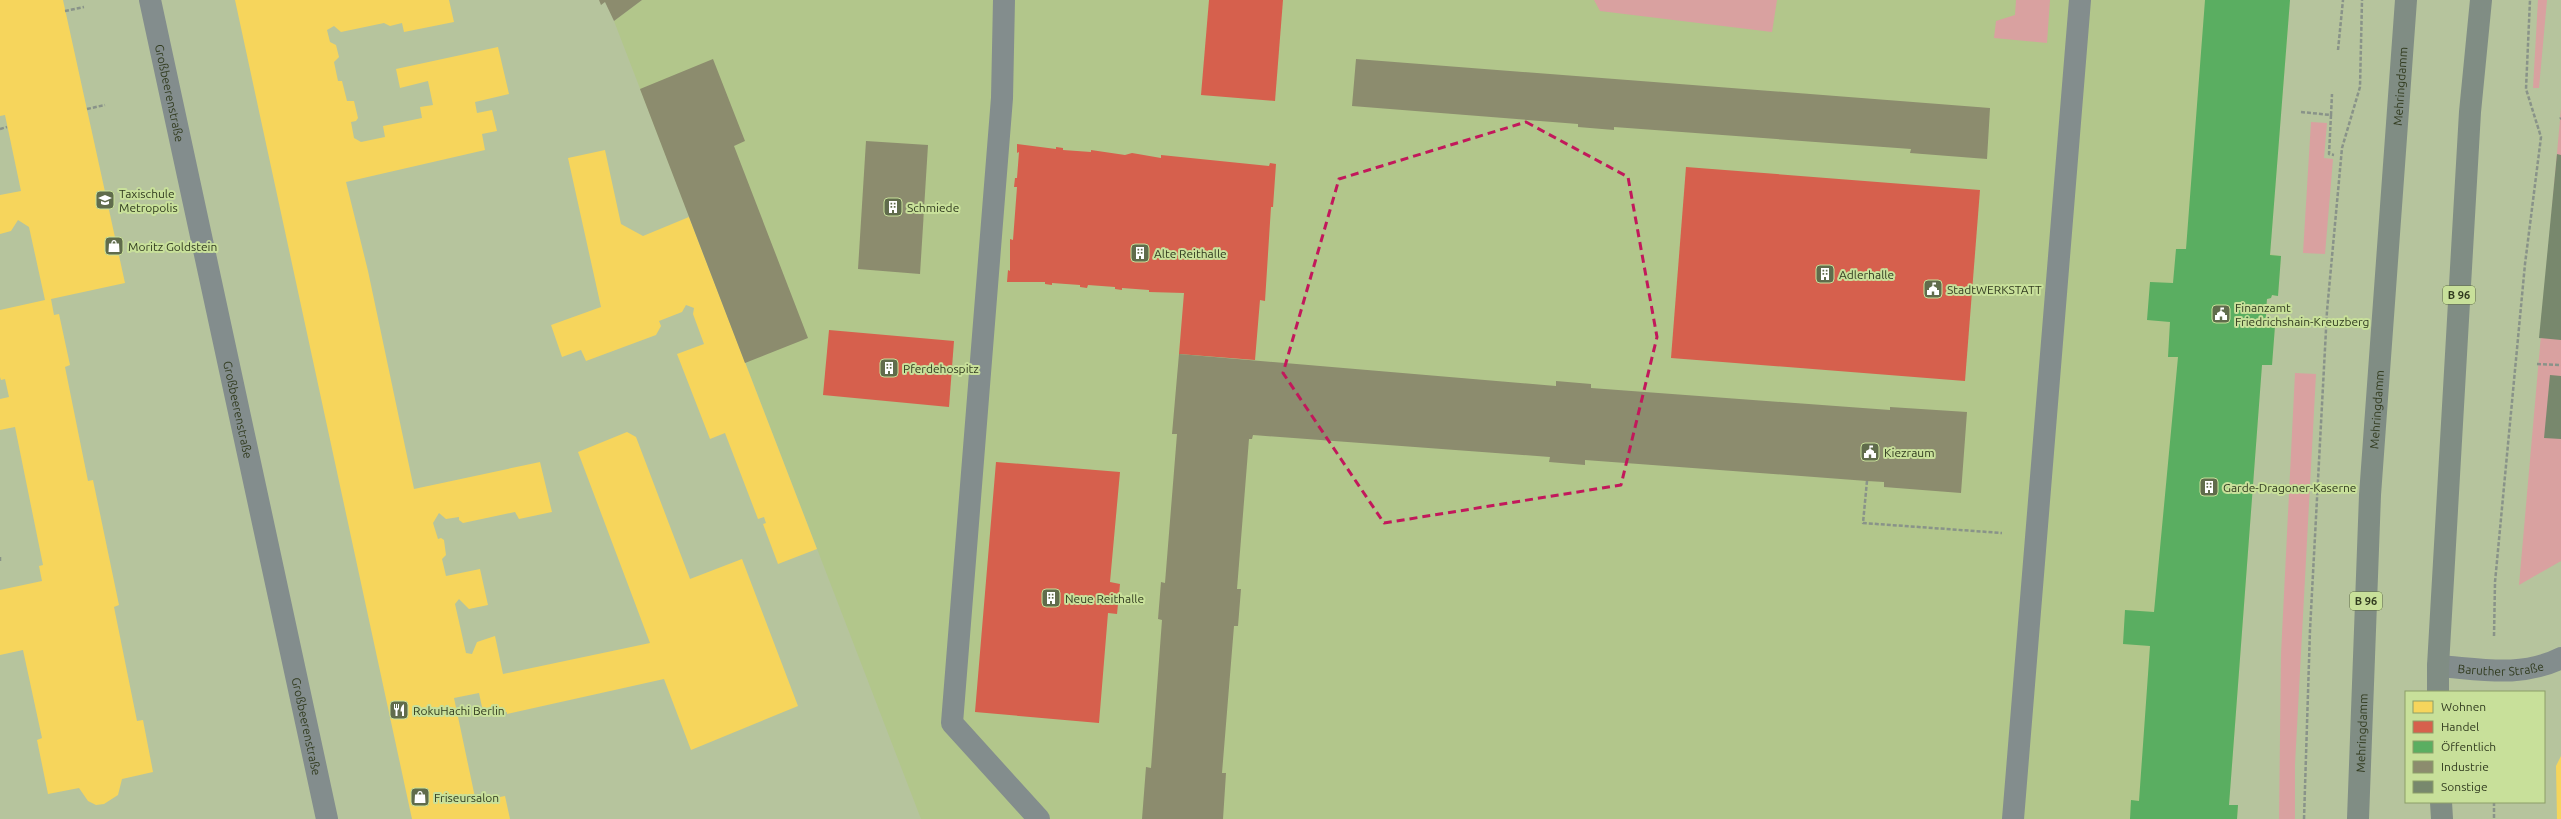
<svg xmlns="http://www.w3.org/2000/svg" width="2561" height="819" viewBox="0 0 2561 819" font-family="Ubuntu,sans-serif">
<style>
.built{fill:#b2c68b}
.green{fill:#d9a1a0}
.homes{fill:#f6d55c}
.shops{fill:#d6604d}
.public{fill:#5aae61}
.industry{fill:#8c8c6e}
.building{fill:#78886d}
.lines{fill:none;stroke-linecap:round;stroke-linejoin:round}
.path{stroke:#899389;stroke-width:2.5;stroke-dasharray:4 2;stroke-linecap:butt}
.minor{stroke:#838d8d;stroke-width:22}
.major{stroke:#808d84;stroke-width:22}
.marked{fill:none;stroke:#c2185b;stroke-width:3;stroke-dasharray:8 5;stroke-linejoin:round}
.labels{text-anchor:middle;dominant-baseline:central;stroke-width:4;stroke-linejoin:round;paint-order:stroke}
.shield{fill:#c8e09a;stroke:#5f6d45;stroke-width:1}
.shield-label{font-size:11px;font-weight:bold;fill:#323c20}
.street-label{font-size:12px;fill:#323c20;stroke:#c8e09a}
.poi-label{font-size:12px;fill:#323c20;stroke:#c8e09a;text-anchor:start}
</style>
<rect width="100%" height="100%" fill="#b6c49d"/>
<polygon class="built" points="642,0 2290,0 2270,254 2281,256 2278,296 2272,295 2271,298 2267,299 2266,310 2266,322 2270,322 2270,326 2275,326 2272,365 2262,365 2229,805 2238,805 2237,819 921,819 614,21"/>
<g class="green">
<polygon points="1594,0 1777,0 1772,32 1600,11"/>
<polygon points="2016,0 2050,0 2047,43 1994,38 1996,21 2015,15"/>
<polygon points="2538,0 2547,0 2539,88 2533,88"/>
<polygon points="2561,108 2561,561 2519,585"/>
<polygon points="2311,122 2327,123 2324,158 2333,159 2325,254 2303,253"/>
<polygon points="2295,373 2316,374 2295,764 2295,819 2279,819 2281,654"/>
</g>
<g class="homes">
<polygon points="0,0 63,0 125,283 51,299 54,315 59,314 70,365 65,367 88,481 93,480 119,605 114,607 137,721 143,720 153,772 122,779 118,795 104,804 96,805 88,801 79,788 48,794 37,740 42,738 23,650 0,655 0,590 42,581 39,566 43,565 15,427 0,430 0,399 9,397 5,379 1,380 0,377 0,310 45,300 29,227 18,220 11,231 0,234 0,195 21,191 5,115 0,116"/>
<polygon points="235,0 449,0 454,22 404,32 402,23 390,26 384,23 341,32 334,26 327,30 330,42 336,45 339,57 334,62 338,81 342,81 347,101 354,101 358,118 356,121 351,122 354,138 361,142 385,137 383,126 422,118 420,107 433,105 428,81 400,88 396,69 498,47 509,94 475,102 477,113 492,110 497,131 482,134 485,150 346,182 368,271 414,489 540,462 552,512 519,519 515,512 463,523 459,520 459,517 446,519 439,513 433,523 438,539 441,538 444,540 446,555 442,559 446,576 480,569 488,605 469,609 459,599 455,604 466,653 472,654 477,642 495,636 503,674 650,643 578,452 627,432 636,437 690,579 742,559 798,706 691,750 664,679 507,714 507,712 495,715 482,707 479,693 454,698 476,802 505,796 510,819 412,819"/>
<polygon points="605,150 621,224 643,236 689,217 817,549 778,564 763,524 766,523 764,517 758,519 725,433 710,439 677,354 704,344 693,314 694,308 686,305 682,312 659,321 661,326 656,335 586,361 581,350 562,357 551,325 601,307 568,158"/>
<polygon points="2561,756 2561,819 2557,819 2556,766"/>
</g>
<g class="shops">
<polygon points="1209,0 1283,0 1275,101 1201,95"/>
<polygon points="1017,144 1056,149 1056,147 1063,148 1063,150 1091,152 1091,150 1125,155 1132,153 1161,158 1161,155 1269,166 1270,163 1276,164 1273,207 1271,207 1265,301 1260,300 1255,360 1179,354 1184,293 1149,292 1149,290 1122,288 1122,290 1115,289 1115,287 1088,285 1087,288 1080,287 1080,285 1052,283 1052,285 1045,284 1045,282 1007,282 1008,270 1010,271 1010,239 1013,240 1017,187 1014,187 1015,178 1017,178 1019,152 1017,153"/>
<polygon points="1686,167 1980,190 1965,381 1671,358"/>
<polygon points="829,330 954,341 949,407 823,395"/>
<polygon points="996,462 1120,472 1110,582 1120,584 1117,614 1108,613 1099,723 975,712"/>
</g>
<polygon class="public" points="2205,0 2290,0 2270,255 2281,256 2278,296 2272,295 2271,298 2267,299 2266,310 2266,322 2270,322 2269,326 2275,326 2272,365 2262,365 2229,805 2238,805 2237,819 2130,819 2131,800 2139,801 2150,646 2123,644 2125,610 2154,612 2178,357 2168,357 2170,322 2147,320 2150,282 2173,283 2176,249 2186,249"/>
<g class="industry">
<polygon points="599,0 642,0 614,21 605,2 601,5"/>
<polygon points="713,59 745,141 734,146 808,338 745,363 640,89"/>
<polygon points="1356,59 1990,108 1987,159 1910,153 1911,149 1614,127 1614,130 1578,127 1578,124 1352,106"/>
<polygon points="866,141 928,145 920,274 858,269"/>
<polygon points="1179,354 1556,386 1556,381 1591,384 1591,388 1890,410 1890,407 1967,412 1961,493 1884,487 1884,482 1867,481 1585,460 1585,465 1549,462 1550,457 1253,435 1252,439 1249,439 1237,589 1241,589 1238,626 1234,626 1222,773 1226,773 1223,819 1142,819 1146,767 1151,768 1162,620 1158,619 1161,582 1165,583 1177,434 1172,434"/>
</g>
<g class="building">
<polygon points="2557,154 2561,155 2561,340 2539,338"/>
<polygon points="2550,375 2561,376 2561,439 2544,438"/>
</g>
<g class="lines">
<g class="path">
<polyline points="65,11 84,7"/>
<polyline points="2338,50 2343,0"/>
<polyline points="87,109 105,105"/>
<polyline points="2301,112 2331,115 2332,94"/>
<polyline points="2331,115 2329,154 2334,155"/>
<polyline points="2560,119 2561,118"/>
<polyline points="0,129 7,127"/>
<polyline points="2537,364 2561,365"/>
<polyline points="1867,481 1863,523 2002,533"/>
<polyline points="0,557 0,563"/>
<polyline points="2494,636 2495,582 2525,264 2541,137 2526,89 2530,0"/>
<polyline points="2494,802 2494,819"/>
<polyline points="2304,819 2310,630 2327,311 2342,148 2360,87 2362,0"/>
</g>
<g class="minor">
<path id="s1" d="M150 0 327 819"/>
<polyline points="1004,0 1002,98 952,723 1039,819"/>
<path id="s2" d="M2438 666C2481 669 2521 678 2561 658"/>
<polyline points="2013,819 2080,0"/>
</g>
<g class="major">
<polyline points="2438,692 2438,666 2470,112 2481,0"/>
<polyline points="2441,802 2442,819"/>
<path id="s3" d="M2358 819 2370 495 2406 0"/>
</g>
</g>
<path class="marked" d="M1526 122 1628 177 1657 337 1621 485 1384 523 1283 373 1339 179Z"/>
<defs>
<g id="school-square" transform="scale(1)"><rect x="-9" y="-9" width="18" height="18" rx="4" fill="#606c4c" stroke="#c8e09a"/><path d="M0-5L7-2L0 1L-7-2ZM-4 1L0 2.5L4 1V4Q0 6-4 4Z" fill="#fff"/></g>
<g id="building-square" transform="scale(1)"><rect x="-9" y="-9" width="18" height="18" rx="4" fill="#606c4c" stroke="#c8e09a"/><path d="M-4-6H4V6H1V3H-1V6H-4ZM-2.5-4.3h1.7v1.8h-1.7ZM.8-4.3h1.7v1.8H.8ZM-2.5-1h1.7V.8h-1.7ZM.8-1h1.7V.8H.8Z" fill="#fff"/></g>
<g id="shop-square" transform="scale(1)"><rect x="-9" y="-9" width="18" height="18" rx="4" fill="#606c4c" stroke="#c8e09a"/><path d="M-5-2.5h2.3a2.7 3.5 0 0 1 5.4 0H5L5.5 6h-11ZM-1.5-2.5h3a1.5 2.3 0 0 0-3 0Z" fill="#fff"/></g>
<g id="civic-square" transform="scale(1)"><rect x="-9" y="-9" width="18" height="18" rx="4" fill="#606c4c" stroke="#c8e09a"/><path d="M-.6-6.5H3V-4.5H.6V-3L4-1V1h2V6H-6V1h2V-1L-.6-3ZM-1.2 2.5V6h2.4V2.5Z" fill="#fff"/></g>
<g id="restaurant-square" transform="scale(1)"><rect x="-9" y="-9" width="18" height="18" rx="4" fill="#606c4c" stroke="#c8e09a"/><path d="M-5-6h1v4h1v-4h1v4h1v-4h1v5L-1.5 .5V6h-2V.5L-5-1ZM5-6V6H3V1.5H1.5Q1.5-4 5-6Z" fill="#fff"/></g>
</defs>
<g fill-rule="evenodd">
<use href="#school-square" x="105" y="200"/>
<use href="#building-square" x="893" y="207"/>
<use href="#shop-square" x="114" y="246"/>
<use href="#building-square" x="1140" y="253"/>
<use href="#building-square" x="1825" y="274"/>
<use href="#civic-square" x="1933" y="289"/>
<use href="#civic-square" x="2221" y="314"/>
<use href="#building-square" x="889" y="368"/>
<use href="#civic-square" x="1870" y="452"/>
<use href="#building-square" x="2209" y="487"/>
<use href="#building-square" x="1051" y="598"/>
<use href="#restaurant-square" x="399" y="710"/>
<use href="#shop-square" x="420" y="797"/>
</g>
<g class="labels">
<g class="shield">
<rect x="2443" y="286" width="32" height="18" rx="3"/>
<rect x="2350" y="592" width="32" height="18" rx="3"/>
</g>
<g class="shield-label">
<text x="2459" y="295">B 96</text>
<text x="2366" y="601">B 96</text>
</g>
<g class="street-label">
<text stroke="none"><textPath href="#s3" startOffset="734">Mehringdamm</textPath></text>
<text stroke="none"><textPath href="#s1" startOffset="95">Großbeerenstraße</textPath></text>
<text stroke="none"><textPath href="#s1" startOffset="419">Großbeerenstraße</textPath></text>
<text stroke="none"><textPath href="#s3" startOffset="410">Mehringdamm</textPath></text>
<text stroke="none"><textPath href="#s2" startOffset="63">Baruther Straße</textPath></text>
<text stroke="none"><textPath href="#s1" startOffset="743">Großbeerenstraße</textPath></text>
<text stroke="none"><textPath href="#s3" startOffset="86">Mehringdamm</textPath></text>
</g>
<g class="poi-label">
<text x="119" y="193">Taxischule<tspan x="119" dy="14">Metropolis</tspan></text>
<text x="907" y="207">Schmiede</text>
<text x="128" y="246">Moritz Goldstein</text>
<text x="1154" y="253">Alte Reithalle</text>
<text x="1839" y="274">Adlerhalle</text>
<text x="1947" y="289">StadtWERKSTATT</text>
<text x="2235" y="307">Finanzamt<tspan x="2235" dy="14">Friedrichshain-Kreuzberg</tspan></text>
<text x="903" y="368">Pferdehospitz</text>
<text x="1884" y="452">Kiezraum</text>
<text x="2223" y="487">Garde-Dragoner-Kaserne</text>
<text x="1065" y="598">Neue Reithalle</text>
<text x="413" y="710">RokuHachi Berlin</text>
<text x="434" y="797">Friseursalon</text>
</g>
</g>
<rect x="2405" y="691" width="140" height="112" fill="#c8e09a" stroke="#8c9e69"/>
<rect x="2413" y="701" width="20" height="12" fill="#f6d55c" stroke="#8c9e69"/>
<text x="2441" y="711" font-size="12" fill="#323c20">Wohnen</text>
<rect x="2413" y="721" width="20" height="12" fill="#d6604d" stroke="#8c9e69"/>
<text x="2441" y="731" font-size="12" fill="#323c20">Handel</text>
<rect x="2413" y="741" width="20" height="12" fill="#5aae61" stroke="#8c9e69"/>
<text x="2441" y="751" font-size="12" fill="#323c20">Öffentlich</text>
<rect x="2413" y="761" width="20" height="12" fill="#8c8c6e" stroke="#8c9e69"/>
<text x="2441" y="771" font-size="12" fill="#323c20">Industrie</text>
<rect x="2413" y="781" width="20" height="12" fill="#78886d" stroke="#8c9e69"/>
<text x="2441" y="791" font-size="12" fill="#323c20">Sonstige</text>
</svg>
